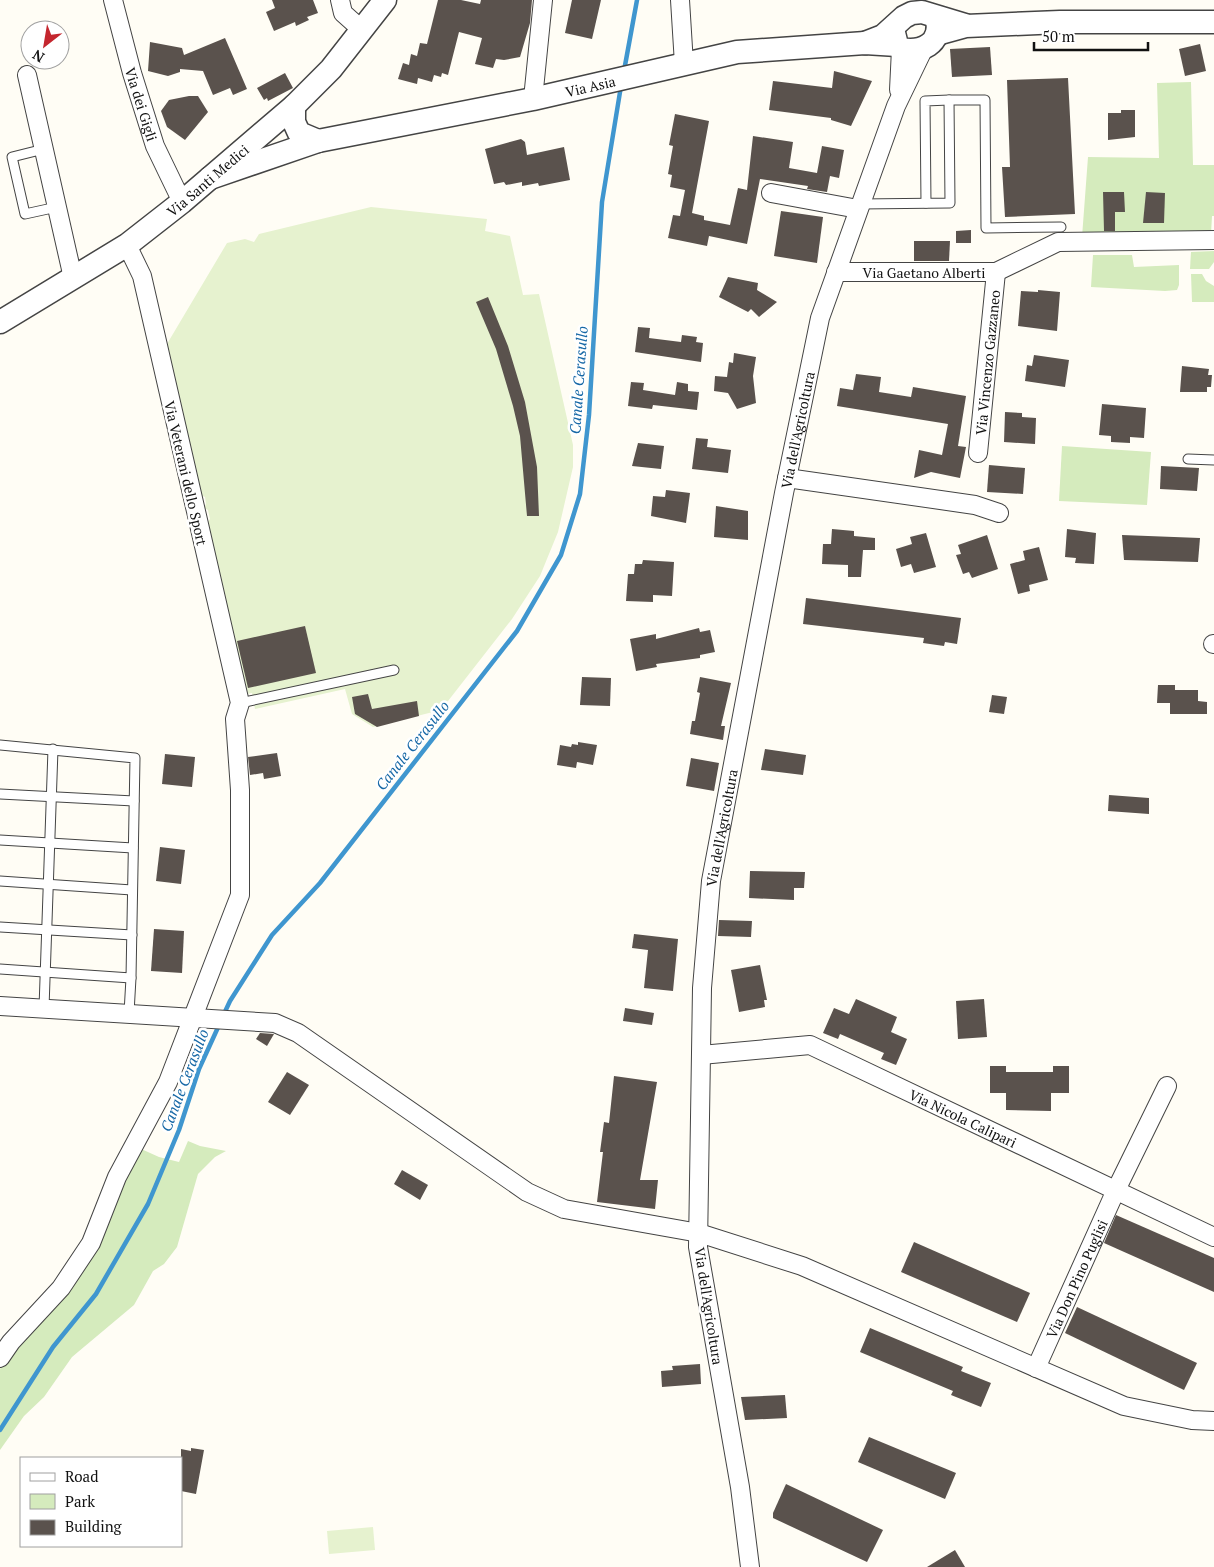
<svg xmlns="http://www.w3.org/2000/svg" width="1214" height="1567" viewBox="0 0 1214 1567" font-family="'PT Serif',serif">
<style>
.green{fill:#d5ebbd}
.pitch{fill:#e6f2cf}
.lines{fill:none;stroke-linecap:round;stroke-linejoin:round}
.stream{stroke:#3f96cf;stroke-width:4.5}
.building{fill:#5a524d}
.service-casing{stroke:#444;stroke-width:11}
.minor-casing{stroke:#444;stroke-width:20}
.tertiary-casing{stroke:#444;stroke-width:25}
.service{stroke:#fff;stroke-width:9}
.minor{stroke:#fff;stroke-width:18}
.tertiary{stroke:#fff;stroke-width:22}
.labels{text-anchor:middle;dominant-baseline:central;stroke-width:5;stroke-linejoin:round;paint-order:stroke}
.street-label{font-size:14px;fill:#111;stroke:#fff}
.water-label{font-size:15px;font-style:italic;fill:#1768a6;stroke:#fff}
</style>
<rect width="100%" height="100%" fill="#fffdf5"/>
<g class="green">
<polygon points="1191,82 1193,165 1214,165 1214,216 1212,216 1211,234 1082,237 1088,157 1159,158 1157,83"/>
<polygon points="1214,251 1214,262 1209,269 1190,269 1191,252"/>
<polygon points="1093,255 1132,255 1134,267 1179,265 1179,285 1177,290 1165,291 1091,287"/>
<polygon points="1191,274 1202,274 1206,281 1214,286 1214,302 1192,302"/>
<polygon points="1062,446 1151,452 1147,505 1059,501"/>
<polygon points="188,1141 200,1146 226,1151 215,1157 198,1174 177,1247 164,1264 153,1271 134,1305 72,1357 44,1397 24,1416 0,1450 0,1369 117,1194 139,1148 159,1157 179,1162"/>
</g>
<g class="pitch">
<polygon points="371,207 487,219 485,231 510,236 523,295 539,294 573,445 573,467 558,532 540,576 512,619 441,710 373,727 352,714 345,689 255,709 252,693 247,694 246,689 207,523 210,519 208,510 204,508 206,504 205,497 200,495 164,349 227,243 245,239 254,242 259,234"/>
<polygon points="373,1527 375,1550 329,1554 327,1531"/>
</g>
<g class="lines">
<g class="stream">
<polyline points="624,71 637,0"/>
<polyline points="223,1016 230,1001 272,935 320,883 517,631 561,555 580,494 589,415 602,202 621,86"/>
<polyline points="0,1430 53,1347 96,1294 148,1204 179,1130 199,1069 220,1023"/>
</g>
</g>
<g class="building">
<polygon points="272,0 313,0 318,13 307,17 309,20 296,26 295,22 274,31 266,12 275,8"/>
<polygon points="438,0 461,0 480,4 481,0 532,0 530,23 520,57 504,60 496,59 493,68 475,64 482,38 459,32 448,75 442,73 441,77 434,75 432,82 418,78 417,84 398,79 403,63 409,65 411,54 417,56 420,43 427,44"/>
<polygon points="572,0 601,0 592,39 565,33"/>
<polygon points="225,38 247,89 233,95 230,88 213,95 203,71 180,69 180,72 168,76 148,71 150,42 182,48 184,55"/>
<polygon points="1200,44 1206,71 1185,76 1179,49"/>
<polygon points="990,47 992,75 952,77 950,49"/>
<polygon points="834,71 872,81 851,126 831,120 831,118 769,110 773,81 832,88"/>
<polygon points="285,73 293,88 268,101 267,98 264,100 257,88"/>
<polygon points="1068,78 1075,214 1005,217 1002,167 1010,167 1007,80"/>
<polygon points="189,96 198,96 208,112 185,140 167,127 161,111 169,100"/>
<polygon points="1121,110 1135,110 1135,137 1108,140 1108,113 1121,113"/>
<polygon points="675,114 709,121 692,213 704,216 704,220 730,225 738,188 747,190 753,136 793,142 789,168 817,173 822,146 844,150 839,178 830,176 827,192 807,189 808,186 760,179 747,244 709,236 707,246 668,238 673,215 680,216 685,190 670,187 672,175 668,174 673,146 669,145"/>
<polygon points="521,139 525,142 527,155 564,147 570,180 539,186 538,183 522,186 522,182 506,185 504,182 494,184 485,149"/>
<polygon points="1103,192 1124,192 1125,212 1115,212 1115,231 1104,231"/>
<polygon points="1146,192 1165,193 1164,223 1143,223"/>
<polygon points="781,211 823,217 817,263 774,256"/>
<polygon points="971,230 971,243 956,243 956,231"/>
<polygon points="914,241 950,241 949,261 914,261"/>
<polygon points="728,277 758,283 757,290 777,302 759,317 751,309 748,312 719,297"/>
<polygon points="1038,290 1060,292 1057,331 1018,326 1021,291 1038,292"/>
<polygon points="488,297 508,346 525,402 537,467 539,516 527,516 520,436 513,406 496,349 476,302"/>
<polygon points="638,327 650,328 649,338 681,342 682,335 697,337 696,342 703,343 701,362 635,352"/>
<polygon points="734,353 756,357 753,376 756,403 737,409 728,393 714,391 715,376 727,377 729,362 733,363"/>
<polygon points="1034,355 1069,360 1065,387 1025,381 1027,365 1032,366"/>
<polygon points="1182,366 1209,369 1208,375 1212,375 1211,387 1207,387 1207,392 1180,392"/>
<polygon points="856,374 881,377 879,392 911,397 913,387 966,396 958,446 966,447 960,478 931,472 914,478 919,450 942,455 948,424 837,406 840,388 853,390"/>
<polygon points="631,382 644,383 643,390 675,395 677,382 688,384 688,391 699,392 697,410 653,405 652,409 628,406"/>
<polygon points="1102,404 1146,408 1144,438 1130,437 1130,443 1111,442 1111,436 1099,435"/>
<polygon points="1005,412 1022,413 1022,417 1036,418 1035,444 1004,442"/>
<polygon points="696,438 708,439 707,447 731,450 728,473 692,469"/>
<polygon points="638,443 664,446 661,469 632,466"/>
<polygon points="989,465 1025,468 1023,494 987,492"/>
<polygon points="1161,466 1199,468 1197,491 1160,489"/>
<polygon points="666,490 690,493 686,523 651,516 653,496 665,497"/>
<polygon points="716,506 748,511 748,540 714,537"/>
<polygon points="832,529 854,531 854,536 875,538 875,550 863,550 861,577 848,577 848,565 822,564 823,544 831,544"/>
<polygon points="1067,529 1096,533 1094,564 1075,563 1076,558 1065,557"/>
<polygon points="926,533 936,567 914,573 911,564 901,567 896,549 912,544 910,537"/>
<polygon points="987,535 998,569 972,578 969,572 963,574 956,555 961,554 958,545"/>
<polygon points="1122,535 1200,538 1198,562 1124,560"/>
<polygon points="1039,547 1048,580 1029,585 1030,591 1018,594 1010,564 1025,560 1023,551"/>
<polygon points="643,560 674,562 672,596 653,595 653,602 626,601 628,574 634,574 635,564 642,564"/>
<polygon points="806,598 961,618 957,644 945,642 944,646 923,643 924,638 803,624"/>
<polygon points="305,626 316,673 248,688 237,641"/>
<polygon points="699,628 700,632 710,630 715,652 700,655 700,658 656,664 657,667 636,671 630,639 656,634 656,639"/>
<polygon points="582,677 611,678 610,706 580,705"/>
<polygon points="700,677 731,683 721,726 725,726 723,740 690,734 692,721 695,721 700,693 697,692"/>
<polygon points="1158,685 1175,685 1175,690 1198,690 1198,701 1207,702 1207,714 1170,714 1170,703 1157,703"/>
<polygon points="368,694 372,709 417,701 419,716 377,727 355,714 352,697"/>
<polygon points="992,695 1007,697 1004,714 989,712"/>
<polygon points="578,742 597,745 593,765 577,762 576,768 557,765 560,745 571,747 572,744 578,745"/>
<polygon points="765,749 806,755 803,775 761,770"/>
<polygon points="277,753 281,776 264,779 263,773 250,775 248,757"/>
<polygon points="165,754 195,757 192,787 162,784"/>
<polygon points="691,758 719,763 714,791 686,786"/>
<polygon points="1109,795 1149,798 1149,814 1108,811"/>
<polygon points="160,847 185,850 181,884 156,881"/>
<polygon points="750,871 805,872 804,888 794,888 794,900 749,898"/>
<polygon points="719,920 752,921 751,937 718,936"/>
<polygon points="154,929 184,931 182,973 151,971"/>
<polygon points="634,934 678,939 673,991 644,988 648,950 632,948"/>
<polygon points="760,965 767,1000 764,1000 765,1007 739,1012 731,970"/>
<polygon points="856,999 897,1017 891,1032 907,1039 896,1065 881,1059 884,1053 840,1034 838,1039 823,1033 834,1008 849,1014"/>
<polygon points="984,999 987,1037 958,1039 956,1001"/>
<polygon points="625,1008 654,1013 652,1025 623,1021"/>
<polygon points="260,1033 274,1034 267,1046 256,1039"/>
<polygon points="990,1066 1006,1066 1006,1072 1053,1072 1053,1066 1069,1066 1069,1093 1051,1093 1051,1111 1006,1110 1006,1093 990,1093"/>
<polygon points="287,1072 309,1085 290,1115 268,1102"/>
<polygon points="614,1076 657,1082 640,1180 658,1180 655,1209 597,1202 603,1152 600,1152 604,1122 609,1123"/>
<polygon points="402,1170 428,1185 420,1200 394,1184"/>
<polygon points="1116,1215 1214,1258 1214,1292 1104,1243"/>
<polygon points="914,1242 1030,1293 1017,1322 901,1272"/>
<polygon points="1077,1307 1197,1363 1184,1390 1065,1333"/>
<polygon points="870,1328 963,1367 961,1371 991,1383 981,1407 951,1395 953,1391 860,1352"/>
<polygon points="700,1364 701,1384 662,1387 661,1371 673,1370 672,1366"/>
<polygon points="785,1395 787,1418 745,1420 741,1397"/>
<polygon points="869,1437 956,1473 945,1499 858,1462"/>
<polygon points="191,1448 204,1450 196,1494 181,1491 181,1449 191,1451"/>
<polygon points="786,1484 883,1530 867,1562 773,1518 773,1513"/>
<polygon points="955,1550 965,1567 927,1567"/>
</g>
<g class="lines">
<g class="service-casing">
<g id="service">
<polyline points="44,149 12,157 25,214 57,207"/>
<polyline points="926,203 925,101 949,100"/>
<polyline points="860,204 950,203 949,100 985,100 986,228 1061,227"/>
<polyline points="1188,459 1214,460"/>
<polyline points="240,703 394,670"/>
<polyline points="0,745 135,758 131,978 0,969"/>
<polyline points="0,794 134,801"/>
<polyline points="0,840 133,848"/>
<polyline points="0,881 132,890"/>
<polyline points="0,927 132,935"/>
<polyline points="44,1008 53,749"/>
<polyline points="129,1013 131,978"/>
</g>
</g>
<g class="minor-casing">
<g id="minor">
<path id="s1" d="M113 0 132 73 155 146 182 202"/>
<polyline points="340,0 343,13 362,30"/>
<polyline points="680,0 684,64"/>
<polyline points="27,75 73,278"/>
<polyline points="899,90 901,49"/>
<polyline points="533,99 543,0"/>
<polyline points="771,193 858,209"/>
<path id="s2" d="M836 272H996L1058 242 1214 240"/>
<path id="s3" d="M978 453 996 272"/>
<polyline points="787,478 975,505 999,513"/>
<polyline points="1213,644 1214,644"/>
<polyline points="0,1006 275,1023 298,1033 527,1192 564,1209 699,1233 802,1266 1124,1406 1192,1420 1214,1421"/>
<path id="s4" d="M701 1055 810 1045 1214 1237"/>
<polyline points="0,1358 11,1342 61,1288 91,1243 117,1177 168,1082 240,895 240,790 235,719 240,703 142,276 127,245"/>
<path id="s5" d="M1036 1368 1116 1190 1167 1086"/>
<path id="s6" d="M750 1567 740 1487 698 1247 702 988 711 881 784 493 820 318 896 106 924 48"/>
</g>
</g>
<g class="tertiary-casing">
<g id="tertiary">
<path d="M894 33 897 45 901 49C921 53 942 44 937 20"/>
<polyline points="937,34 966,26 1060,22 1214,22"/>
<polyline points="865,43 883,36 904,17 912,13 922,12 965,25"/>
<polyline points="294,106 294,122 299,133 318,141"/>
<path id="s7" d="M210 178 318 141 533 99 737 52 865 43 897 45"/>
<path id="s8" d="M0 322 127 245 182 202 294 106 331 69 385 0"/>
</g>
</g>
<use href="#service" class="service"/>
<use href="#minor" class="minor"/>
<use href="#tertiary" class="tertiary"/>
</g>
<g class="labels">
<g class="street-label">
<text stroke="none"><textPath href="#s7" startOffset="392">Via Asia</textPath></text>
<text stroke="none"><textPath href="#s1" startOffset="108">Via dei Gigli</textPath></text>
<text stroke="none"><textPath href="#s8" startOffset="252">Via Santi Medici</textPath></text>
<text stroke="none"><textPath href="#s2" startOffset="88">Via Gaetano Alberti</textPath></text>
<text stroke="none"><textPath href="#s3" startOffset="91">Via Vincenzo Gazzaneo</textPath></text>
<text stroke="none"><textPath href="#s6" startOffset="1150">Via dell'Agricoltura</textPath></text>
<text transform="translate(186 473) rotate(77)">Via Veterani dello Sport</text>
<text stroke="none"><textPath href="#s6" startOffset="745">Via dell'Agricoltura</textPath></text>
<text stroke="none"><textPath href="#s4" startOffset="279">Via Nicola Calipari</textPath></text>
<text stroke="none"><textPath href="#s5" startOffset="98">Via Don Pino Puglisi</textPath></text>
<text transform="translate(709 1306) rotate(81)">Via dell'Agricoltura</text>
</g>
<g class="water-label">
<text transform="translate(578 380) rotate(-86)">Canale Cerasullo</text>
<text transform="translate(412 745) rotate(-52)">Canale Cerasullo</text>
<text transform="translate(184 1080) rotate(-69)">Canale Cerasullo</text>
</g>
</g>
<rect x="20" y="1457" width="162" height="90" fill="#ffffff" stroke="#a0a0a0"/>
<rect x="30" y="1473" width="25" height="8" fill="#ffffff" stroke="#a0a0a0"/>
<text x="65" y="1482" font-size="15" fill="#111111">Road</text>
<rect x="30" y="1494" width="25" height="15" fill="#d5ebbd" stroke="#a0a0a0"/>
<text x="65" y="1507" font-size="15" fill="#111111">Park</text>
<rect x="30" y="1520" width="25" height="15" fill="#5a524d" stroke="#a0a0a0"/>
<text x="65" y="1532" font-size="15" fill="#111111">Building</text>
<g transform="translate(45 45) rotate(211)"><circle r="24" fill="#ffffff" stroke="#a0a0a0"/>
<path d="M0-4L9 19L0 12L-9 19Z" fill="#c4262e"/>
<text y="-8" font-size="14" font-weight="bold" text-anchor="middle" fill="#111111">N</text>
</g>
<path d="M1034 42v8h114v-8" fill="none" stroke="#111111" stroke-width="2.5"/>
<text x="1042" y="42" font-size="15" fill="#111111" stroke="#ffffff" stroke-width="4" paint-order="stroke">50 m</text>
</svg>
